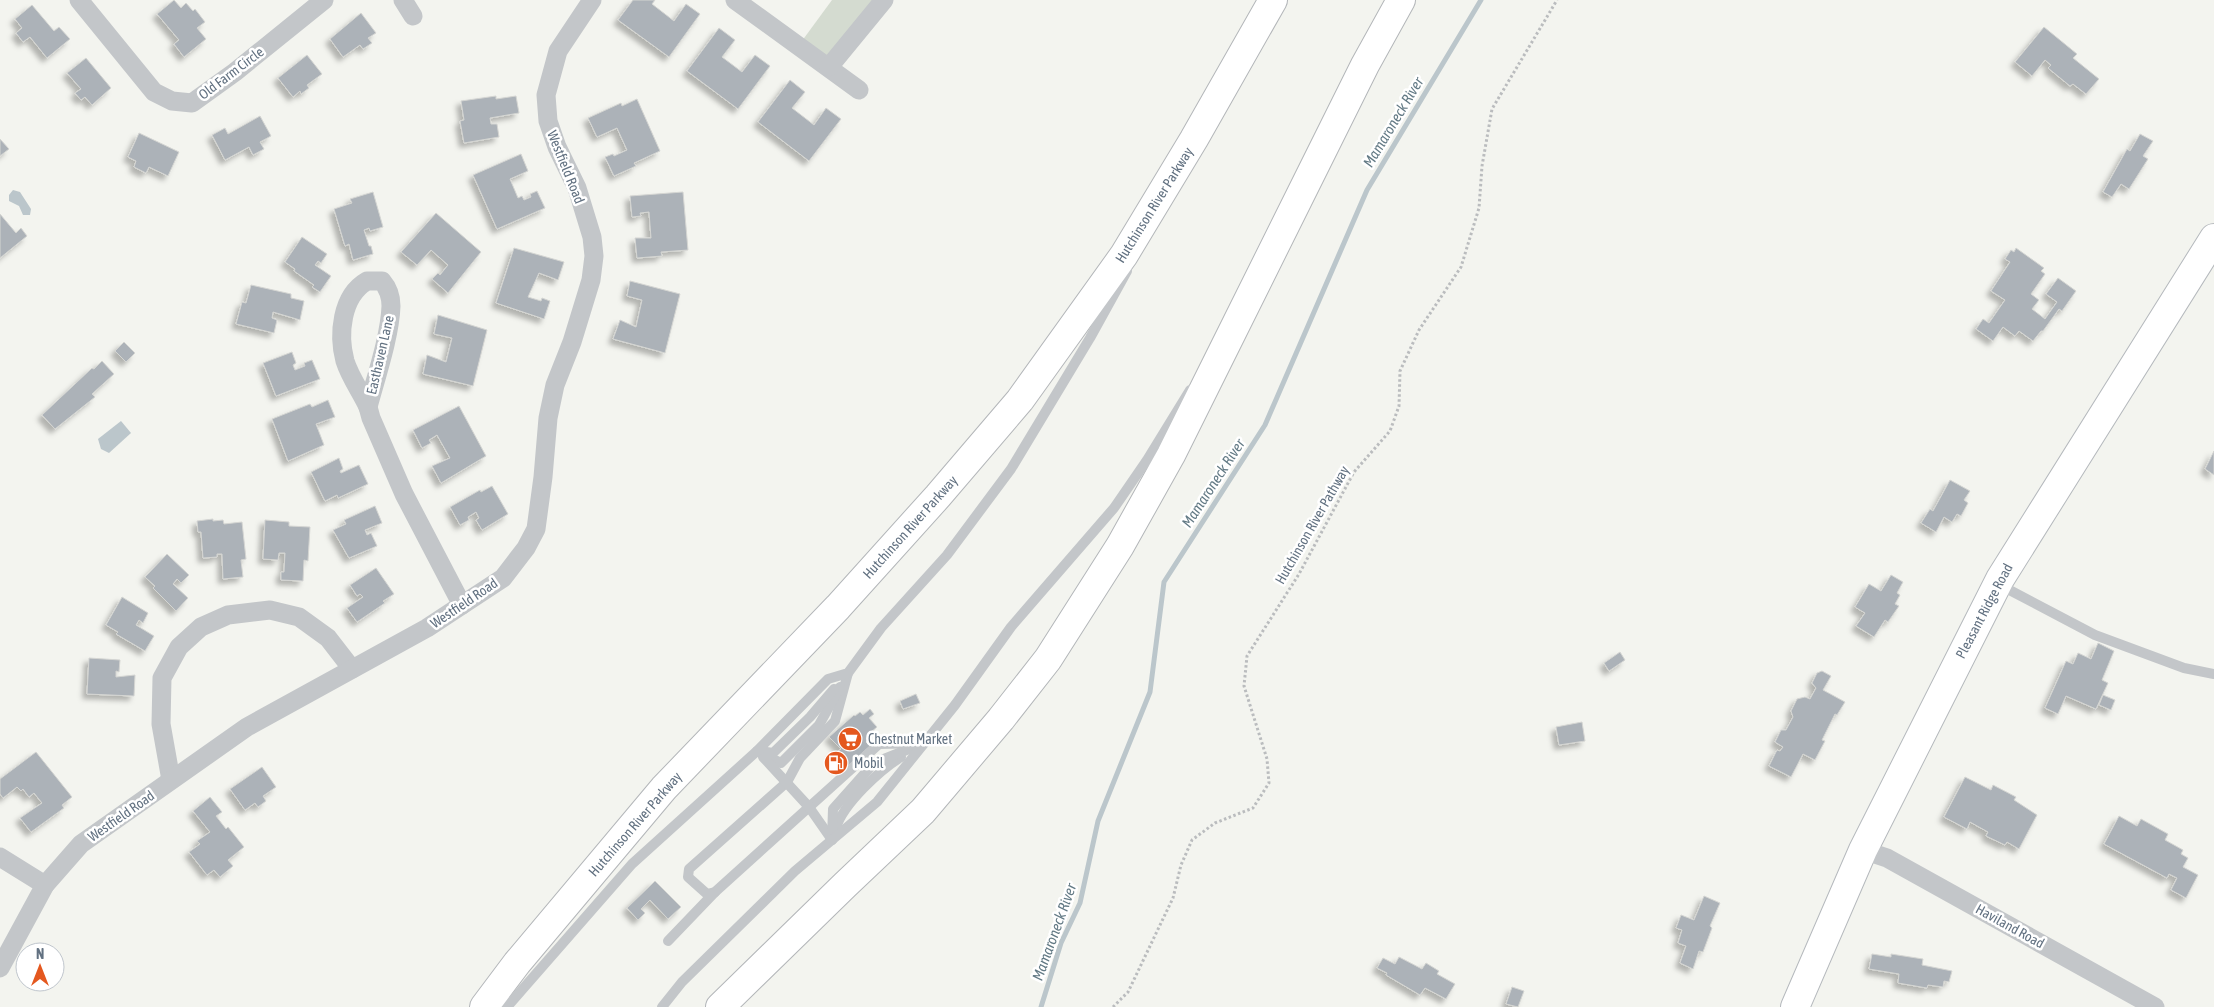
<svg xmlns="http://www.w3.org/2000/svg" width="2214" height="1007" viewBox="0 0 2214 1007" font-family="'Asap Condensed',sans-serif">
<style>
.green{fill:#d4dbd0}
.water{fill:#bbc6cb}
.lines{fill:none;stroke-linecap:round;stroke-linejoin:round}
.stream{stroke:#bbc6cb;stroke-width:5}
.building{fill:#acb2b8;stroke:#d4d5d2;filter:url(#shadow)}
.secondary-casing{stroke:#b5b9bd;stroke-width:30}
.highway-casing{stroke:#b3b6b9;stroke-width:30}
.path{stroke:#babcbe;stroke-width:3;stroke-dasharray:2.5 2.5;stroke-linecap:butt}
.lane{stroke:#c3c6c9;stroke-width:10}
.street{stroke:#c3c6c9;stroke-width:19}
.secondary{stroke:#fff;stroke-width:28}
.highway{stroke:#fff;stroke-width:28}
.labels{text-anchor:middle;dominant-baseline:central;stroke-width:5;stroke-linejoin:round;paint-order:stroke}
.street-label{font-size:14px;fill:#627181;stroke:#fff}
.poi-label{font-size:14px;fill:#627181;stroke:#fff;text-anchor:start}
.water-label{font-size:15px;font-style:italic;fill:#637a85;stroke:#fff}
</style>
<defs>
<filter id="shadow"><feDropShadow dx="-4.5" dy="4.5" stdDeviation="2.5" flood-color="#0004"/></filter>
</defs>
<rect width="100%" height="100%" fill="#f3f4ef"/>
<polygon class="green" points="832,0 884,0 829,67 799,45"/>
<g class="water">
<polygon points="13,190 20,192 31,209 30,215 23,215 19,206 9,201 9,195"/>
<polygon points="121,421 131,433 109,453 101,449 98,439"/>
</g>
<g class="lines">
<polyline class="stream" points="1041,1007 1061,943 1080,903 1098,821 1150,692 1164,582 1265,425 1367,190 1481,0"/>
</g>
<g class="building">
<polygon points="174,0 181,8 186,3 193,11 195,9 205,22 197,28 206,39 184,57 174,44 179,40 157,14"/>
<polygon points="633,0 655,0 652,4 674,21 686,4 700,14 669,57 618,20"/>
<polygon points="32,5 54,31 59,27 70,39 47,58 30,37 23,42 16,33 22,28 15,19"/>
<polygon points="361,13 376,33 368,38 372,43 363,49 360,45 343,57 330,39"/>
<polygon points="2044,27 2077,54 2073,58 2099,79 2086,94 2073,84 2070,86 2048,68 2051,65 2045,60 2032,76 2015,62"/>
<polygon points="719,28 735,40 722,57 742,72 755,55 770,66 738,109 687,71"/>
<polygon points="307,55 322,74 307,85 309,88 301,94 300,91 293,97 278,78"/>
<polygon points="86,58 111,88 92,105 85,97 81,100 75,93 81,89 67,73"/>
<polygon points="790,80 805,92 792,108 814,125 826,108 841,119 809,161 758,122"/>
<polygon points="496,96 496,99 516,96 519,113 490,118 491,124 497,124 499,137 464,143 460,121 464,120 461,101"/>
<polygon points="637,99 660,151 634,163 636,166 614,176 605,157 613,154 614,156 627,150 617,128 597,137 588,118 621,103 622,106"/>
<polygon points="260,116 271,136 260,142 264,149 253,155 249,147 225,160 212,135 225,128 228,134"/>
<polygon points="139,133 179,152 168,176 149,167 146,173 134,167 136,161 128,157"/>
<polygon points="2140,134 2153,141 2143,156 2148,159 2129,189 2121,184 2112,197 2103,192 2127,149 2130,151"/>
<polygon points="0,139 9,149 0,156"/>
<polygon points="521,154 528,171 510,179 518,198 522,196 524,200 531,197 530,194 537,191 545,208 497,229 473,175"/>
<polygon points="373,192 383,227 370,231 369,228 364,230 369,246 371,246 373,254 353,260 349,244 345,246 334,209 352,203 350,199"/>
<polygon points="683,192 688,250 661,252 662,256 637,258 635,238 651,238 649,212 640,213 641,216 632,217 630,196"/>
<polygon points="436,213 481,252 448,293 432,279 438,273 440,275 448,265 431,250 417,265 401,252"/>
<polygon points="0,214 16,233 21,228 27,236 0,258"/>
<polygon points="302,237 327,254 321,263 318,261 315,265 331,276 320,292 312,287 314,285 294,271 295,269 285,262"/>
<polygon points="514,248 564,262 558,280 539,273 528,297 541,301 542,298 550,301 544,319 496,303"/>
<polygon points="2016,248 2044,268 2041,271 2045,274 2031,294 2039,300 2032,309 2045,319 2057,302 2046,294 2058,278 2076,291 2062,311 2059,309 2043,331 2041,331 2033,341 2019,331 2015,336 2003,327 1993,341 1976,329 1983,319 1989,323 2005,300 1991,291 2010,262 2005,259 2011,250 2014,252"/>
<polygon points="630,281 680,294 665,353 613,339 620,320 636,327 642,300 627,296"/>
<polygon points="251,285 291,294 291,298 304,301 300,320 273,312 272,318 277,320 274,333 236,324 242,302 246,303"/>
<polygon points="438,315 487,330 473,386 423,374 427,355 446,362 452,338 434,334"/>
<polygon points="124,342 135,353 126,362 115,351"/>
<polygon points="292,352 296,363 293,365 295,370 305,366 304,363 312,360 320,379 276,396 263,363"/>
<polygon points="102,361 114,374 92,394 95,397 55,429 42,415 92,368 94,369"/>
<polygon points="328,400 335,417 316,424 324,445 288,461 272,419 310,404 312,407"/>
<polygon points="459,406 486,456 441,483 432,466 450,458 437,435 429,440 431,443 422,448 413,430"/>
<polygon points="2214,451 2214,475 2205,469"/>
<polygon points="339,458 343,469 340,471 341,473 359,465 368,484 338,498 337,495 325,501 311,472"/>
<polygon points="1950,480 1970,491 1964,500 1968,503 1961,516 1957,514 1952,522 1944,517 1936,532 1921,523 1930,509 1933,511"/>
<polygon points="492,486 508,514 482,530 476,520 479,518 476,512 468,517 469,520 460,525 450,507 480,490 481,492"/>
<polygon points="375,506 382,523 365,530 367,535 371,533 377,546 349,558 333,530 346,524 344,520"/>
<polygon points="213,519 213,521 223,520 224,524 242,522 246,559 241,560 243,577 223,579 222,554 217,554 217,557 203,558 201,532 198,532 197,521"/>
<polygon points="265,520 289,522 289,526 310,527 308,561 304,560 303,581 281,580 281,572 284,572 285,553 279,553 278,560 263,559"/>
<polygon points="167,554 189,575 181,583 177,579 173,584 188,598 176,611 153,588 155,586 145,577"/>
<polygon points="376,568 394,594 383,601 385,603 357,622 347,608 363,597 360,594 357,596 350,585"/>
<polygon points="1891,575 1903,582 1897,593 1900,595 1895,604 1899,606 1888,622 1885,620 1874,637 1856,626 1865,613 1855,607 1869,584 1881,591"/>
<polygon points="122,597 148,613 143,623 139,620 136,625 154,636 145,651 116,634 118,632 106,625"/>
<polygon points="2098,643 2114,651 2102,680 2108,683 2096,709 2066,696 2058,714 2045,708 2066,661 2073,664 2078,653 2091,659"/>
<polygon points="1620,652 1625,660 1609,671 1604,663"/>
<polygon points="89,658 120,660 119,672 116,671 116,677 135,675 134,696 87,694"/>
<polygon points="1822,671 1831,676 1823,690 1845,702 1837,715 1835,714 1822,740 1825,741 1815,760 1803,754 1791,777 1769,766 1777,750 1780,751 1783,747 1775,742 1781,730 1786,730 1793,717 1791,711 1797,699 1805,697 1810,699 1816,688 1812,683 1817,673"/>
<polygon points="916,694 920,703 903,709 900,701"/>
<polygon points="2103,695 2115,700 2111,710 2099,705"/>
<polygon points="870,709 874,714 869,718 877,727 870,733 873,736 866,742 870,746 846,768 834,755 841,749 829,737 854,715 855,716 860,712 863,715"/>
<polygon points="1582,722 1585,741 1559,745 1556,727"/>
<polygon points="36,752 72,797 62,805 64,808 31,832 20,818 42,803 34,793 29,797 23,789 21,791 17,787 3,798 0,794 0,779"/>
<polygon points="262,767 276,787 263,796 266,801 258,807 255,803 245,810 230,789"/>
<polygon points="1965,777 1991,790 1993,785 2016,797 2014,800 2037,815 2019,849 2007,842 2005,845 1986,836 1988,832 1970,822 1967,829 1944,817"/>
<polygon points="210,797 222,812 216,816 226,829 228,827 244,847 228,860 233,866 220,877 214,870 207,875 189,852 200,844 197,841 210,832 193,811"/>
<polygon points="2119,816 2137,826 2141,819 2168,834 2165,840 2183,850 2181,854 2188,858 2183,867 2198,875 2186,898 2171,890 2177,878 2169,874 2167,878 2104,844"/>
<polygon points="655,881 681,907 668,919 650,900 641,909 645,913 638,920 627,908"/>
<polygon points="1704,896 1720,903 1710,926 1712,928 1703,952 1699,951 1693,969 1680,963 1686,946 1678,943 1682,930 1676,928 1681,915 1694,920"/>
<polygon points="1872,954 1891,957 1891,954 1923,959 1922,965 1952,971 1949,982 1944,981 1943,987 1928,985 1927,988 1898,983 1899,974 1869,969"/>
<polygon points="1399,957 1422,969 1426,963 1439,971 1437,974 1455,984 1446,999 1425,988 1420,995 1386,975 1387,973 1377,968 1383,958 1395,964"/>
<polygon points="1512,987 1524,991 1518,1007 1506,1004"/>
</g>
<g class="lines">
<g class="secondary-casing">
<polyline id="secondary" points="1795,1007 1863,850 2000,579 2214,238"/>
</g>
<g class="highway-casing">
<g id="highway">
<polyline points="484,1007 517,963 664,788 838,607 938,496 1020,400 1124,255 1194,139 1273,0"/>
<polyline points="720,1007 845,885 923,811 1001,719 1048,659 1120,546 1171,455 1365,65 1401,0"/>
</g>
</g>
<polyline class="path" points="1113,1007 1128,992 1173,898 1181,865 1192,840 1215,823 1253,808 1269,783 1267,759 1244,686 1247,656 1299,574 1354,472 1390,431 1399,406 1400,371 1419,330 1461,267 1479,208 1482,166 1492,109 1557,0"/>
<g class="lane">
<polyline points="1998,584 2095,635 2184,668 2214,674"/>
<polyline points="848,673 835,721 800,758 787,782 689,869 688,877 707,894 715,892 879,744 924,743"/>
<polyline points="757,751 781,763 819,725 840,687"/>
<polyline points="760,751 773,753 810,717 834,689"/>
<polyline points="763,757 809,807 832,840"/>
<path d="M836 828C843 804 880 770 901 757"/>
<polyline points="832,840 833,809 874,763 919,745"/>
<polyline points="668,941 715,892"/>
<polyline points="507,1007 632,864 757,751 828,679 848,673 881,628 947,555 1011,469 1090,338 1127,271"/>
<polyline points="662,1007 682,982 795,871 877,802 955,705 1011,627 1114,508 1147,460 1190,390"/>
</g>
<g class="street">
<polyline points="79,0 154,92 172,101 192,103 235,72 324,0"/>
<polyline points="403,0 413,16"/>
<polyline points="735,0 859,90"/>
<polyline points="829,67 884,0"/>
<path d="M367 281H382C388 288 391 296 391 306 390 336 376 377 368 407 361 392 350 377 345 361 338 335 341 296 367 281Z"/>
<polyline points="368,407 371,418 404,494 462,605"/>
<polyline points="171,780 161,724 162,678 179,647 201,627 228,615 270,610 299,617 328,638 352,669"/>
<polyline points="1863,850 1887,858 2155,1007"/>
<polyline points="0,857 45,885"/>
<polyline points="0,968 45,885 81,844 247,727 427,628 503,578 526,548 536,529 543,477 548,418 555,385 572,342 591,280 594,256 592,237 577,188 557,147 548,121 546,95 558,51 592,0"/>
</g>
<use href="#secondary" class="secondary"/>
<use href="#highway" class="highway"/>
</g>
<defs>
<g id="supermarket-disc" transform="scale(1.25)"><circle r="9.5" fill="#e4581f" stroke="#fff"/><path d="M-6-5.5h2.5l.6 2H6L4.5 2H-2.5L-4.4-4H-6ZM-1.5 3.2a1.3 1.3 0 1 0 .1 0ZM3 3.2a1.3 1.3 0 1 0 .1 0Z" fill="#fff"/></g>
<g id="fuel-disc" transform="scale(1.25)"><circle r="9.5" fill="#e4581f" stroke="#fff"/><path d="M-5.5-6h7V0h2V4h1.3V-2.5L3-4.5l.8-.8L6-3V5H2.5V1h-1V6h-7ZM-4.2-4.7v3.2H.2V-4.7Z" fill="#fff"/></g>
</defs>
<g fill-rule="evenodd">
<use href="#supermarket-disc" x="850" y="739"/>
<use href="#fuel-disc" x="836" y="763"/>
</g>
<g class="labels">
<g class="street-label">
<text transform="translate(231 73) rotate(-37)">Old Farm Circle</text>
<text transform="translate(566 167) rotate(68)">Westfield Road</text>
<text transform="translate(1154 205) rotate(-58)">Hutchinson River Parkway</text>
<text transform="translate(380 355) rotate(-77)">Easthaven Lane</text>
<text transform="translate(1312 525) rotate(-60)">Hutchinson River Pathway</text>
<text transform="translate(910 527) rotate(-48)">Hutchinson River Parkway</text>
<text transform="translate(464 603) rotate(-34)">Westfield Road</text>
<text transform="translate(1984 611) rotate(-62)">Pleasant Ridge Road</text>
<text transform="translate(121 816) rotate(-35)">Westfield Road</text>
<text transform="translate(635 824) rotate(-49)">Hutchinson River Parkway</text>
<text transform="translate(2010 926) rotate(29)">Haviland Road</text>
</g>
<g class="poi-label">
<text x="868" y="739">Chestnut Market</text>
<text x="854" y="763">Mobil</text>
</g>
<g class="water-label">
<text transform="translate(1393 122) rotate(-59)">Mamaroneck River</text>
<text transform="translate(1213 483) rotate(-57)">Mamaroneck River</text>
<text transform="translate(1054 932) rotate(-70)">Mamaroneck River</text>
</g>
</g>
<g transform="translate(40 967)"><circle r="24" fill="#ffffff" stroke="#c0c6cd"/>
<path d="M0-4L9 19L0 12L-9 19Z" fill="#e4581f"/>
<text y="-8" font-size="14" font-weight="bold" text-anchor="middle" fill="#627181">N</text>
</g>
</svg>
